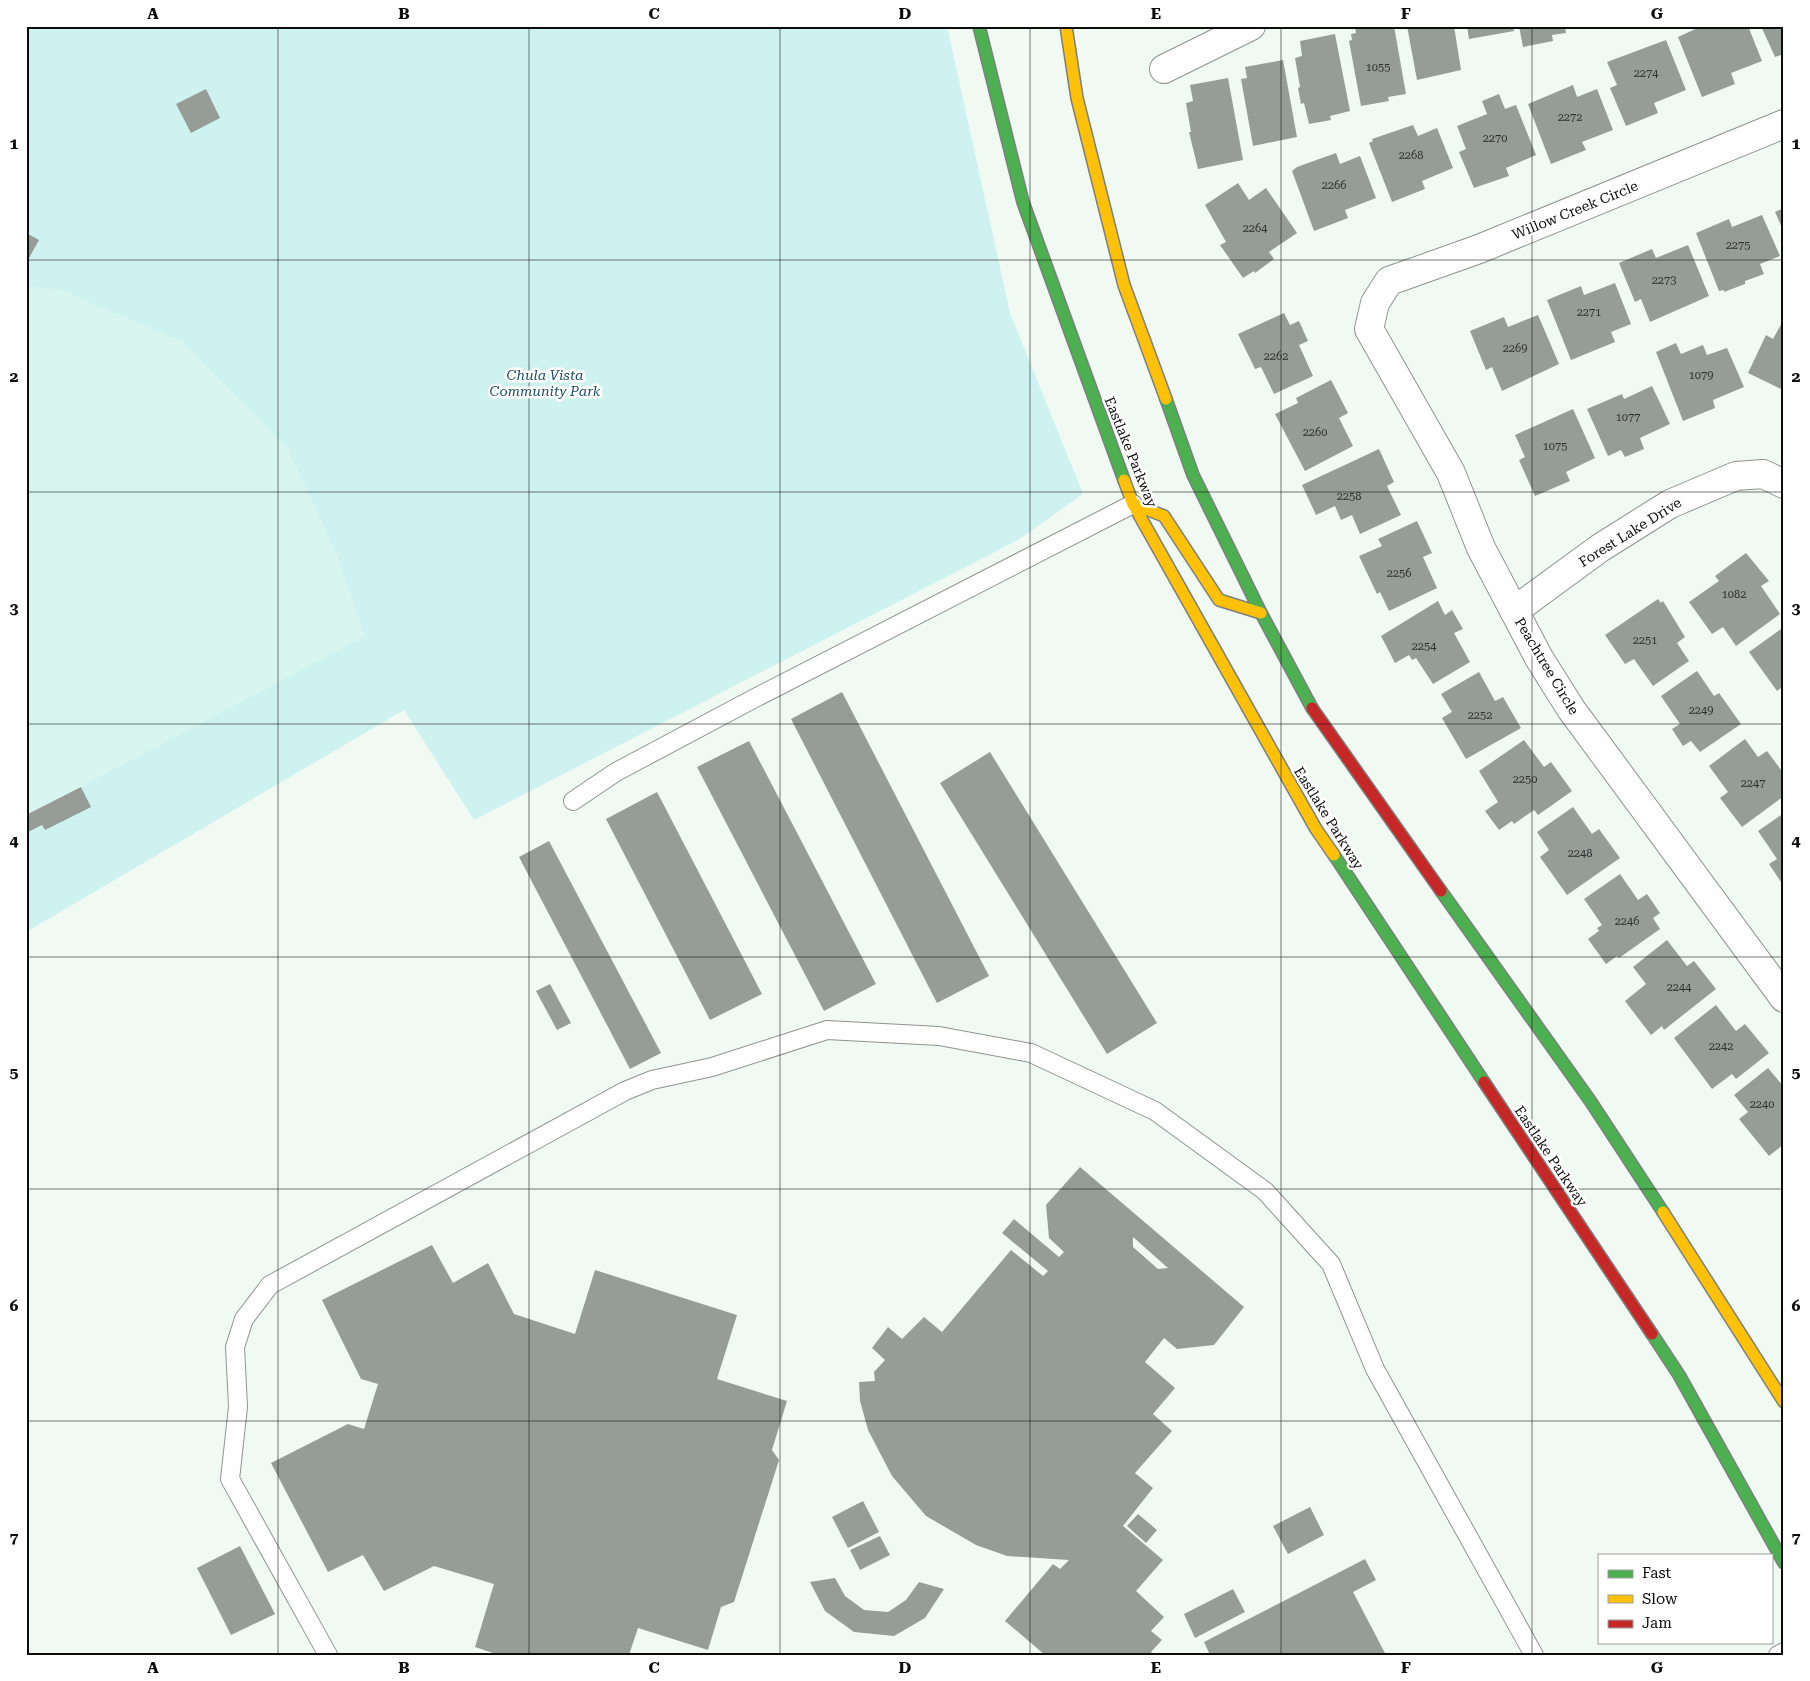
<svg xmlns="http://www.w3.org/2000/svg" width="1810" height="1681" viewBox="0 0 1810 1681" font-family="'Roboto Serif',serif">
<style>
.green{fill:#cef2ef}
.pitch{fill:#d8f6ef}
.building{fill:#969d97;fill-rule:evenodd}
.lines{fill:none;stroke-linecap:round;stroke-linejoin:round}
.lane-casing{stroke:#8f9390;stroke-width:20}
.street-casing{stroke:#8f9390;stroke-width:30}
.fast-casing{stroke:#7c807d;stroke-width:14}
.slow-casing{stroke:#7c807d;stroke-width:14}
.jam-casing{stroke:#7c807d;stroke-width:14}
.lane{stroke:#fdfefd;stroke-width:18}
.street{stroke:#fdfefd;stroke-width:28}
.fast{stroke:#4caf50;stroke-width:11}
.slow{stroke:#ffc107;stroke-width:11}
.jam{stroke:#c62828;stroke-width:11}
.grid{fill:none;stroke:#0c0c0c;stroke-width:1;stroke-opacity:0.55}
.labels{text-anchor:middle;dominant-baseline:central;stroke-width:5;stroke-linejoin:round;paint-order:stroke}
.number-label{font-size:11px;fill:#2e302f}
.street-label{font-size:14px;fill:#0c0c0c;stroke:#fff}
.park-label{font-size:14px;font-style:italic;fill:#194e67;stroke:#fff}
.neatline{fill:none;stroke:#0c0c0c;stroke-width:2}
.grid-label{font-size:16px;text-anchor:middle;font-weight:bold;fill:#0c0c0c}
</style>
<rect width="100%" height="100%" fill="#f0faf3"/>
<polygon class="green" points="26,26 947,26 1010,313 1083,494 1018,540 474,820 404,710 26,932"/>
<polygon class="pitch" points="26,286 61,290 183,342 288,449 337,555 365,636 26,816"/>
<g class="building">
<polygon points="1355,26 1394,26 1406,94 1388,97 1389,101 1361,106 1349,41 1352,40 1351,34 1356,33"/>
<polygon points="1407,26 1454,26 1461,70 1417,80"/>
<polygon points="1467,26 1513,26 1514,31 1469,39"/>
<polygon points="1519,26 1565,26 1566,33 1552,35 1553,41 1523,47"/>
<polygon points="1702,26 1725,26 1726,28 1748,26 1762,61 1731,73 1735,84 1702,97 1678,37"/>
<polygon points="1761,26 1784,26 1784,54 1775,57"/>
<polygon points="1335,34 1350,111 1330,116 1331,120 1309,124 1304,103 1301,104 1298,88 1300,87 1295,58 1302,56 1300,41"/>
<polygon points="1666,40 1686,90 1654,103 1658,113 1626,126 1610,88 1617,85 1607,62"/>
<polygon points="1283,60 1297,137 1253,146 1241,79 1247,78 1245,67"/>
<polygon points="1228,78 1243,160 1198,169 1189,132 1191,132 1186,103 1193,101 1190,85"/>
<polygon points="1573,85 1577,97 1597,89 1613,130 1582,142 1586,150 1551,164 1528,104"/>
<polygon points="206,89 220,118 191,133 176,104"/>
<polygon points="1499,94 1505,109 1516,105 1536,155 1506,168 1509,176 1474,188 1459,152 1466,149 1457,126 1487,114 1482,101"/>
<polygon points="1413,125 1418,136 1437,128 1453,168 1422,181 1425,189 1392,202 1369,143 1373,141 1372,139"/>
<polygon points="1336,153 1340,164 1360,156 1376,198 1345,210 1348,218 1314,231 1292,171 1297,167"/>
<polygon points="1238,183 1249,200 1266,188 1297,233 1269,252 1274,259 1255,273 1254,271 1243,278 1220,245 1226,242 1205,205"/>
<polygon points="1784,208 1784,232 1775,212"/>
<polygon points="1762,215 1780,256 1760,264 1764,274 1745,281 1745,284 1724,292 1724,290 1719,291 1696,233 1729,219 1732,227"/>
<polygon points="26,233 39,240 29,258 26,257"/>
<polygon points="1688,245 1709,296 1650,322 1641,299 1635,302 1619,263 1652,249 1656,258"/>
<polygon points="1615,283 1631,324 1611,332 1615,342 1571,360 1547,300 1581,286 1584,295"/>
<polygon points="1284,313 1290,325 1299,321 1308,341 1299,345 1313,376 1274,394 1261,367 1255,369 1238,334"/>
<polygon points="1538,315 1559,364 1502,391 1492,367 1486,370 1470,331 1504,317 1508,327"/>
<polygon points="1784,319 1784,384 1781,389 1748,373 1766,335 1773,339"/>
<polygon points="1676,343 1681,354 1703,345 1707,355 1727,348 1744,387 1713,400 1715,408 1683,421 1656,352"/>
<polygon points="1331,380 1348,413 1339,418 1353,446 1305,471 1275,414 1298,403 1296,398"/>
<polygon points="1652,386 1670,424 1640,438 1644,449 1625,457 1621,450 1608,456 1587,409 1622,394 1624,399"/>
<polygon points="1573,409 1595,458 1566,472 1570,481 1535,496 1519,460 1525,457 1515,435"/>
<polygon points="1379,449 1394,482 1387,486 1401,515 1360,534 1352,515 1341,520 1335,506 1316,515 1302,485"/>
<polygon points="1417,521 1432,553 1423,557 1437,588 1389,611 1380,592 1377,594 1359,556 1382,546 1378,539"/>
<polygon points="1746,553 1769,581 1761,586 1780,614 1736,646 1723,627 1712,634 1689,602 1719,581 1715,576"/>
<polygon points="1658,599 1661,603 1663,601 1685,637 1677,643 1689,661 1653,686 1634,659 1625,664 1605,635"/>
<polygon points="1438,601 1445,615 1452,610 1463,629 1454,633 1470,662 1433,684 1416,658 1412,660 1409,655 1395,663 1381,636"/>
<polygon points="1784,627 1784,686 1777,691 1749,652"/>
<polygon points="1697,671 1714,696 1719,693 1741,724 1700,752 1691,741 1683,746 1672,729 1680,724 1661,696"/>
<polygon points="1479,672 1495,701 1503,697 1521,728 1466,759 1442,718 1452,712 1441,694"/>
<polygon points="842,692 989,976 937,1003 791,719"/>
<polygon points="1745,739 1758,757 1767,751 1784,774 1784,796 1742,827 1720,798 1728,792 1709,766"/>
<polygon points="1524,740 1544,767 1551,762 1572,791 1538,815 1534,810 1514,824 1512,821 1499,830 1485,811 1498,802 1479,771"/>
<polygon points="749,741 876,984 824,1011 697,767"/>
<polygon points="990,752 1157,1023 1107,1054 940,783"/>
<polygon points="81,787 91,807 45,830 42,825 26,833 26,815"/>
<polygon points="657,792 762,994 710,1020 606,819"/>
<polygon points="1573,807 1592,834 1599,829 1620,858 1567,895 1540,857 1549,850 1537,832"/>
<polygon points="1784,813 1784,880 1781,882 1769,864 1777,859 1758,831"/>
<polygon points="549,841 661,1053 630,1069 519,857"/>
<polygon points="1620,874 1638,900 1647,894 1660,913 1653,918 1660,929 1619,958 1617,956 1606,964 1588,939 1599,931 1597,928 1602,925 1584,899"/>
<polygon points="1667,940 1687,966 1694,961 1716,989 1664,1030 1662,1026 1651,1035 1625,1001 1646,984 1633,967"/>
<polygon points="550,984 571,1023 557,1030 536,991"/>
<polygon points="1716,1005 1736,1031 1745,1024 1769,1053 1736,1079 1732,1074 1712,1089 1674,1038"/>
<polygon points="1768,1068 1784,1087 1784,1144 1769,1156 1739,1119 1748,1112 1734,1095"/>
<path d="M1080 1167 1244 1307 1214 1345 1177 1349 1164 1338 1145 1362 1175 1388 1153 1414 1172 1431 1135 1473 1153 1488 1123 1526 1163 1560 1136 1591 1164 1617 1151 1631 1162 1640 1151 1652 1155 1655H1045L1005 1621 1053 1564 1060 1569 1069 1560 1007 1556 976 1545 926 1516 892 1476 868 1430 860 1401 859 1382 875 1381 874 1372 885 1360 872 1348 888 1327 902 1339 924 1317 942 1332 1011 1250 1043 1276 1048 1271 1002 1233 1014 1219 1059 1257 1064 1252 1049 1238 1046 1205ZM1133 1237 1168 1268 1158 1269 1133 1247Z"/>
<polygon points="432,1245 453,1283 488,1263 514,1314 575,1334 595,1270 737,1315 717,1379 787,1401 772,1450 779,1460 734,1602 721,1607 708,1650 638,1628 629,1655 499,1655 475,1647 494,1584 434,1566 384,1591 363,1555 328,1572 271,1463 348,1424 364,1429 378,1384 361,1379 322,1300"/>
<polygon points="863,1501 879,1532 848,1548 832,1517"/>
<polygon points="1310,1507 1324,1535 1288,1554 1273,1526"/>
<polygon points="1138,1514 1157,1530 1146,1543 1127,1526"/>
<polygon points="880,1536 890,1555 860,1570 850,1550"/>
<polygon points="240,1546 275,1614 231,1635 197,1568"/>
<polygon points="1365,1559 1376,1580 1353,1592 1386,1655 1210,1655 1204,1642"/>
<polygon points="835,1578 845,1596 864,1610 888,1612 906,1600 919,1582 944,1589 925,1618 894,1636 854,1632 825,1611 810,1582"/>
<polygon points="1233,1589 1245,1612 1195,1638 1184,1614"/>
</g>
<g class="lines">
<g class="lane-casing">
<g id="lane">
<polyline points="573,801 616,772 755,698 1133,504"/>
<polyline points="328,1655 230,1479 238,1407 235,1347 244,1319 270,1285 625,1091 652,1080 712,1067 827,1030 939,1036 1031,1053 1155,1111 1265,1191 1331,1264 1375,1369 1534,1655"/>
<polyline points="1778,1655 1784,1652"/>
</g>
</g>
<g class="street-casing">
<g id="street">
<polyline points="1164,69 1251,26"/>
<polyline points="1784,124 1479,249 1389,281 1375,303 1369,329 1451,473 1481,548 1539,658 1571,709 1784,998"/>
<polyline points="1514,611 1600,548 1670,504 1736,476 1763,474 1784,484"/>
</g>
</g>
<g class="fast-casing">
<g id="fast">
<polyline points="979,26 1023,202 1124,480"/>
<polyline points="1166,399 1193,475 1261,613 1312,708"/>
<polyline points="1334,855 1484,1082"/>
<polyline points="1441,891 1591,1102 1663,1212"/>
<polyline points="1652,1334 1679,1375 1784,1563"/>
</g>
</g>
<g class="slow-casing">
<g id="slow">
<polyline points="1066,26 1077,98 1124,285 1166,399"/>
<polyline points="1124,480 1133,504 1316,829 1334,855"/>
<polyline points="1133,504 1164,516 1219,600 1261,613"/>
<polyline points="1663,1212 1784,1402"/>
</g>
</g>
<g class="jam-casing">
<g id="jam">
<polyline points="1312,708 1441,891"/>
<polyline points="1484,1082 1652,1334"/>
</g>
</g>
<use href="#lane" class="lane"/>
<use href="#street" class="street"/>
<use href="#fast" class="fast"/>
<use href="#slow" class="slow"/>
<use href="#jam" class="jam"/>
</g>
<path class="grid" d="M278 26V1655M529 26V1655M780 26V1655M1030 26V1655M1281 26V1655M1532 26V1655M26 260H1784M26 492H1784M26 724H1784M26 957H1784M26 1189H1784M26 1421H1784"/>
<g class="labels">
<g class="number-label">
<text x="1378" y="67">1055</text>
<text x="1646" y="73">2274</text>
<text x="1570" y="117">2272</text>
<text x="1495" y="138">2270</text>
<text x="1411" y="155">2268</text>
<text x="1334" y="185">2266</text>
<text x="1255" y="228">2264</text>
<text x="1738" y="245">2275</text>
<text x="1664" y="280">2273</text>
<text x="1589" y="312">2271</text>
<text x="1515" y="348">2269</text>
<text x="1276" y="356">2262</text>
<text x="1701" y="375">1079</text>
<text x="1628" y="417">1077</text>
<text x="1315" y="432">2260</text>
<text x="1555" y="446">1075</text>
<text x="1349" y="496">2258</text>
<text x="1399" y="573">2256</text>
<text x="1734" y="594">1082</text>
<text x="1645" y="640">2251</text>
<text x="1424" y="646">2254</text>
<text x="1701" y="710">2249</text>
<text x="1480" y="715">2252</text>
<text x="1525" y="779">2250</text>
<text x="1753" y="783">2247</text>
<text x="1580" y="853">2248</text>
<text x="1627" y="921">2246</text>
<text x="1679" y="987">2244</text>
<text x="1721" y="1046">2242</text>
<text x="1762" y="1104">2240</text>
</g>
<g class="street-label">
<text transform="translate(1575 210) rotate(-22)">Willow Creek Circle</text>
<text transform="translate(1131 452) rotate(68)">Eastlake Parkway</text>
<text transform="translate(1630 532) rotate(-32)">Forest Lake Drive</text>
<text transform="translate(1547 666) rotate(59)">Peachtree Circle</text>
<text transform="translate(1329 818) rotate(58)">Eastlake Parkway</text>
<text transform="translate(1551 1156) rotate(56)">Eastlake Parkway</text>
</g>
<g class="park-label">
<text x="545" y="375">Chula Vista<tspan x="545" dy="16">Community Park</tspan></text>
</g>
</g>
<rect width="1810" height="1681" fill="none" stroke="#ffffff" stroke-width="55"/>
<rect x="1598" y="1554" width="175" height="90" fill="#ffffff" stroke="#9e9e9e"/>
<rect x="1608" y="1570" width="25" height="8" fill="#4caf50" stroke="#9e9e9e"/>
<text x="1642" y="1578" font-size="15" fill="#0c0c0c">Fast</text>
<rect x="1608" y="1595" width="25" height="8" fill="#ffc107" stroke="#9e9e9e"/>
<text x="1642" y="1604" font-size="15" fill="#0c0c0c">Slow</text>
<rect x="1608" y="1620" width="25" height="8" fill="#c62828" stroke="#9e9e9e"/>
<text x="1642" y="1628" font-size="15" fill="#0c0c0c">Jam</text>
<rect x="28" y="28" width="1754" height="1626" class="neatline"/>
<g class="grid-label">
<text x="153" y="19">A</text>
<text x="404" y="19">B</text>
<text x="654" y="19">C</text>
<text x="905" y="19">D</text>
<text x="1156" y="19">E</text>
<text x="1406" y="19">F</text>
<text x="1657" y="19">G</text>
<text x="14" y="149">1</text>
<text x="1796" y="149">1</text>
<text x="14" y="382">2</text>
<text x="1796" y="382">2</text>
<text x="14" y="614">3</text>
<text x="1796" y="614">3</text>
<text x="14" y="846">4</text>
<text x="1796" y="846">4</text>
<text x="14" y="1078">5</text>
<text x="1796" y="1078">5</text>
<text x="14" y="1311">6</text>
<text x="1796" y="1311">6</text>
<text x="14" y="1543">7</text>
<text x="1796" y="1543">7</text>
<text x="153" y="1673">A</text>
<text x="404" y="1673">B</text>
<text x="654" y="1673">C</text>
<text x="905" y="1673">D</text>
<text x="1156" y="1673">E</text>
<text x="1406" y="1673">F</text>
<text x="1657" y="1673">G</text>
</g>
</svg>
